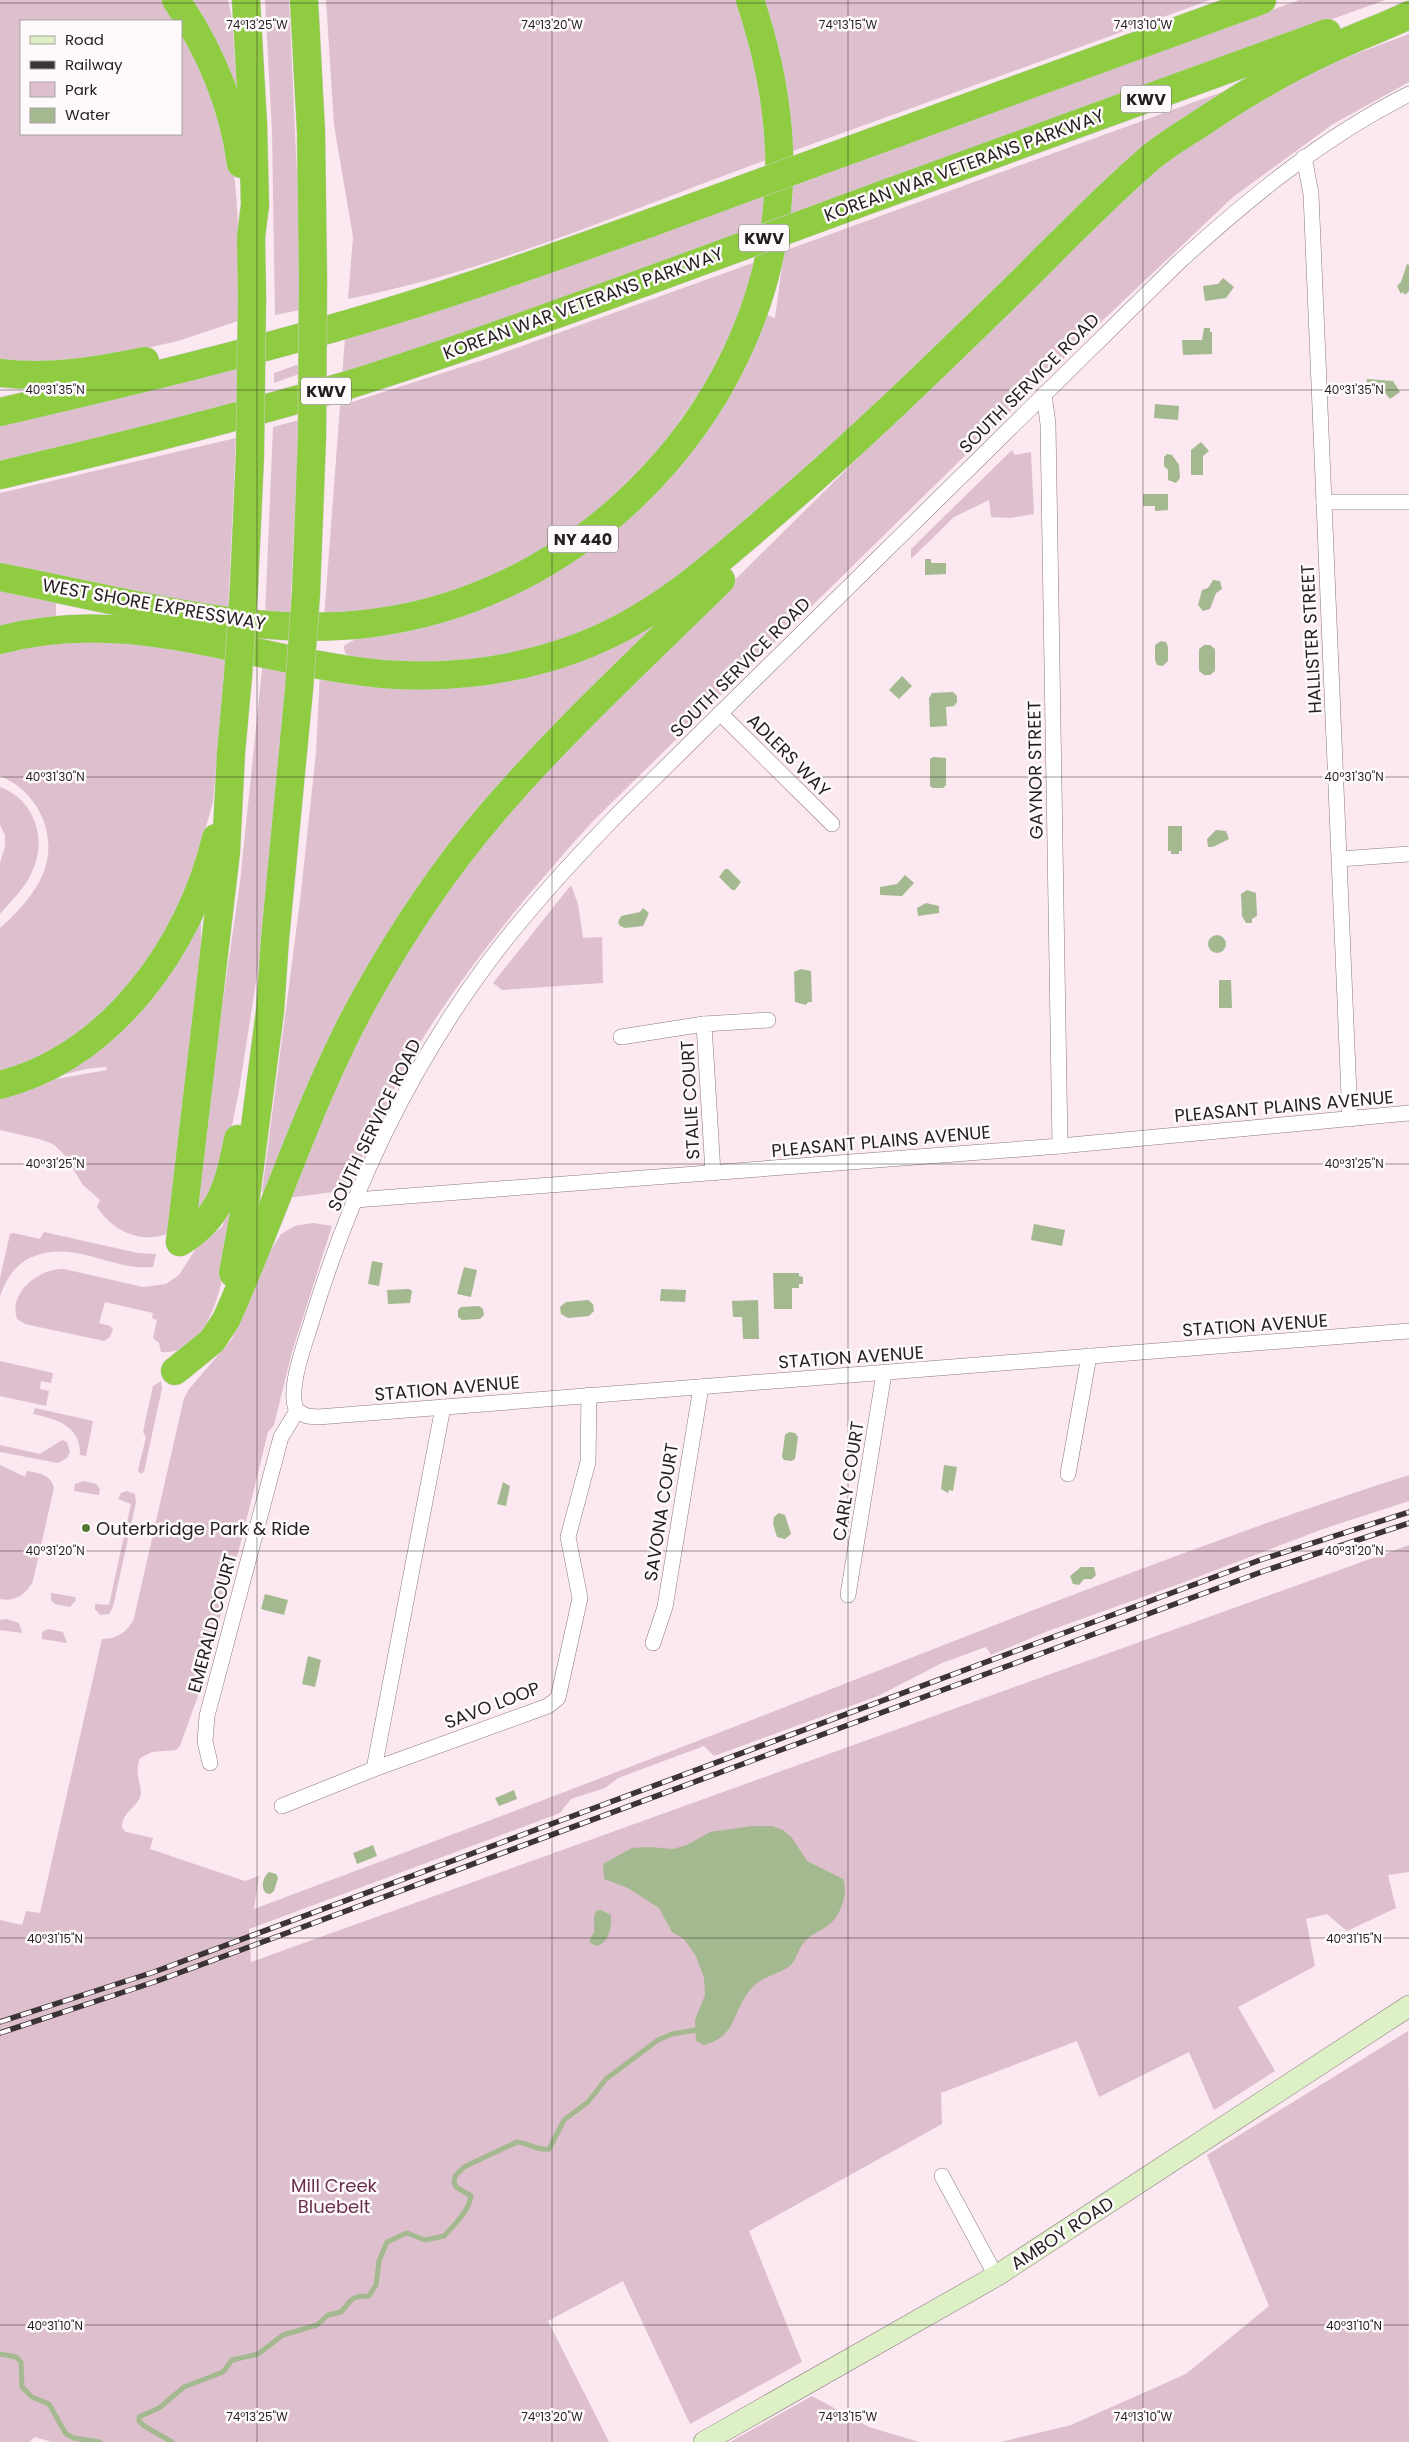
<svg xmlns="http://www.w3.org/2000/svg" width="1409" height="2442" viewBox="0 0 1409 2442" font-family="Poppins,sans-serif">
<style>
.green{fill:#debfcd}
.water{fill:#a4b990}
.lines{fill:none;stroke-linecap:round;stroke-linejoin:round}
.stream{stroke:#a4b990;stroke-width:5}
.street-casing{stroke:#8a7980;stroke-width:16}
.secondary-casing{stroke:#8a7980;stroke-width:22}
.highway-casing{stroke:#cfcece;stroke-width:29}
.street{stroke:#fff;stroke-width:15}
.secondary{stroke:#def0c6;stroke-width:21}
.highway{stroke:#90cc41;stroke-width:28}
.rail-casing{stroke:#3b3336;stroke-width:5.5}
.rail{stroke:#fefafb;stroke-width:4;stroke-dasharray:11;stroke-linecap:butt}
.highway-bridge-casing{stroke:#cfcece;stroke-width:29;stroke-linecap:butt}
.highway-bridge{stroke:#90cc41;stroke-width:28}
.ticks{fill:none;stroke:#251e21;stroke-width:1;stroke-opacity:0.45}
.poi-dot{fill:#57782f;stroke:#fefafb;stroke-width:2}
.labels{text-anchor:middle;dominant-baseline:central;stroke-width:5;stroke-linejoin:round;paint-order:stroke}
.shield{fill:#fefafb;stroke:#666062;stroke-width:1}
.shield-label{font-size:16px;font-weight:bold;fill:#251e21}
.street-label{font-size:18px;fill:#251e21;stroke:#fefafb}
.poi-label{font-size:18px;fill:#251e21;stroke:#fefafb;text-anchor:start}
.park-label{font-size:18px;fill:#682e4d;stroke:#fefafb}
.ticks-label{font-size:12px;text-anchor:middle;fill:#251e21;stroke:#fefafb;stroke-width:5;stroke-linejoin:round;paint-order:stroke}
</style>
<rect width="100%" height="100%" fill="#fbe8f0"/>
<g class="green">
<path d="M0 0H162L177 21H21V134H181V28C193 53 209 78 218 104 242 173 239 249 238 321L178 341 142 349 37 366 0 361Z"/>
<polygon points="185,0 228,0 232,19 237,92"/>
<polygon points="265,0 289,0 298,197 300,310 275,315 272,131"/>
<path d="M326 0H741L752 34 769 159C631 209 493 271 348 299L353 237 334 125Z"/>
<polygon points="763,0 1210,0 790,152"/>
<polygon points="1299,0 1385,0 787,216 788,188"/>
<path d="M1409 34V82L1333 124 1233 197 1101 322 593 821C526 895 463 971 412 1056 387 1099 368 1145 348 1190L288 1198 305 1153 366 1021 432 911 514 804 632 682 867 449 1061 258 1168 159 1287 85 1337 61Z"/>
<path d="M1241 85 995 299 675 587 557 646 420 667 351 657 345 653 344 646C362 632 392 633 413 628 430 625 448 619 464 614 566 576 660 508 717 414 736 383 749 347 764 314L775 318 784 251Z"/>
<polygon points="768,195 765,224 342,378 345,337 562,268"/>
<polygon points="758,261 725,356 636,483 515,569 426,603 324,619 340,406 486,359"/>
<polygon points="299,364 299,374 274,383 274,373"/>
<polygon points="237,368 237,401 169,422 0,463 0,425"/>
<polygon points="299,420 290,617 265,617 273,427"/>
<polygon points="236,438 228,610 0,568 0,493"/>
<polygon points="1012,450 1015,455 1031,452 1034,514 1010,518 991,517 989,500 954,517 911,559 911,549"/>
<polygon points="0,586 56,598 56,622 0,632"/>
<polygon points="679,603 463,834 270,1194 262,1192 300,901 316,753 320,672 444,682"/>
<path d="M61 637 226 653 213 802 193 872 170 931 118 1000 69 1040 38 1059 0 1073V928C17 913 34 895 43 874 59 836 38 791 0 776V649Z"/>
<polygon points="263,660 287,665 268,905 239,1091 218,1194 192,1215 240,882"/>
<path d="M0 787C36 800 48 842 31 874 24 889 11 901 0 914V863L5 847V835L0 825Z"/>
<polygon points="571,885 578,904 583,938 602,937 603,983 502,990 493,983"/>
<path d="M201 920V955L167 1234C139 1244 112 1230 97 1207L100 1200 83 1185 64 1154 53 1144 39 1139 0 1130V1096L56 1079 107 1070 106 1067 86 1069 50 1078Z"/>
<path d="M233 1202C229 1242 222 1357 161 1352L159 1343 153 1338 157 1320 152 1318 153 1313 105 1302 99 1323 110 1326 113 1329 110 1337 104 1341 25 1324 17 1319C8 1292 40 1268 64 1269L143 1287 166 1284 179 1275 198 1245 222 1227Z"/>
<path d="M313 1223 332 1226 292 1352 274 1425 268 1432 242 1538 199 1693 180 1746 176 1750 152 1752 140 1758C133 1776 144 1788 140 1797 134 1811 123 1810 122 1828L126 1832 153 1838 150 1849 245 1881 259 1876 254 1909C449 1836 645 1762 839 1686 1028 1612 1216 1537 1409 1475V1501L1323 1529 1182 1583 1048 1631 991 1655 986 1647 942 1663 878 1696 714 1756 704 1746 618 1778 605 1788 571 1799 560 1813 249 1929 251 1962 1409 1545V1872L1388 1875 1396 1908 1347 1931 1327 1914 1306 1919 1315 1966 1238 2007 1275 2071 1214 2110 1189 2052 1099 2097 1077 2041 941 2093 942 2124 749 2231 802 2362 690 2424 623 2281 548 2321 609 2442H52L35 2437 29 2442H0V1920L22 1925 26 1911 40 1913 102 1639C117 1639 128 1632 134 1618L184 1398 189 1389 232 1339 271 1250 281 1234 295 1226Z"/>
<path d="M44 1232 138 1253 156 1254 153 1267C111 1271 76 1239 32 1257 15 1264 5 1280 0 1297V1278L10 1234 13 1233 40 1239Z"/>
<polygon points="0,1361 53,1373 51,1383 41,1381 40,1389 49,1391 46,1406 0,1396"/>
<polygon points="161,1381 162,1388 144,1472 140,1474 138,1470 146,1437 143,1432 153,1386"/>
<path d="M35 1408 93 1421 86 1456 80 1455C81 1426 57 1419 33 1414Z"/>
<polygon points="62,1440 67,1442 70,1452 67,1458 58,1463 0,1452 0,1445 40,1454"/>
<path d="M0 1465 25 1477 27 1471C38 1473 51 1474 54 1488L33 1581C26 1594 16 1602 0 1599Z"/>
<polygon points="84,1481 96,1484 100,1489 99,1495 74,1491 75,1484"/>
<polygon points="127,1491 135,1494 136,1502 113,1607 109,1614 100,1615 95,1609 95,1604 109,1605 131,1504 118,1499 121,1493"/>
<polygon points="51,1593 75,1597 76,1600 70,1607 55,1604 51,1600"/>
<polygon points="6,1619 19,1623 22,1633 0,1630 0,1620"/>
<polygon points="48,1629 63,1632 67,1643 42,1639 42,1632"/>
<polygon points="1408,2031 1409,2442 1001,2442 1071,2425 1186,2374 1269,2306 1207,2155"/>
<polygon points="812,2396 869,2427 919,2442 730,2442"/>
</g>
<g class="water">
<polygon points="1407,264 1409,265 1409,291 1405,295 1403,292 1401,294 1397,286 1401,282"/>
<polygon points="1223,278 1234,287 1226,298 1205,301 1203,286 1218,284"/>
<polygon points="1204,328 1210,328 1210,332 1212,332 1212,354 1183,355 1182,340 1202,340"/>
<polygon points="1367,379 1393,381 1400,392 1390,399 1385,393 1366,391"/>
<polygon points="1155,404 1179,406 1178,420 1154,418"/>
<polygon points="1201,442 1209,451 1203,456 1203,475 1191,475 1191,450"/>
<polygon points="1167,454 1172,455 1179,465 1180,478 1176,483 1168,480 1168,470 1164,466 1164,457"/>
<polygon points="1143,494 1168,494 1168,510 1155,511 1155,506 1143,506"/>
<polygon points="925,559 931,559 931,563 946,563 946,574 925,575"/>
<polygon points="1213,580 1220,581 1222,589 1216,593 1210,609 1203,611 1198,605 1202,590 1208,588"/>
<polygon points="1161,641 1166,642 1168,647 1168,661 1163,666 1157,665 1155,660 1155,645"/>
<polygon points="1204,645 1210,645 1215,649 1215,671 1210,675 1204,675 1199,671 1199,649"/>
<polygon points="902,676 912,686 899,699 889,690"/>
<polygon points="953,692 957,696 957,702 954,706 946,707 947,726 930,727 929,698 932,693"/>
<polygon points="933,757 946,758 946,785 943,788 933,788 930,786 930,759"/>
<polygon points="1168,826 1182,826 1182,851 1179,851 1179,854 1171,854 1171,851 1168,851"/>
<polygon points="1216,830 1226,831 1229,839 1213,847 1208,847 1207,839"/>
<polygon points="725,869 728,869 741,882 735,890 732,890 719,877"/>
<polygon points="905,875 914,883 902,896 880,895 880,887 897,884"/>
<polygon points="1247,890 1256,893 1257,916 1252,919 1252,923 1246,923 1242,916 1241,894"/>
<polygon points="926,903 939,906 939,913 918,916 917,908"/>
<polygon points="643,908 649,913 643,926 625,928 620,926 618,922 621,916 640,912"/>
<circle cx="1217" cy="944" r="9"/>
<polygon points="801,969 811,971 812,1002 808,1002 806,1005 795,1002 794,972"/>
<polygon points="1219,980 1231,980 1232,1008 1219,1008"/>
<polygon points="1034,1224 1065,1230 1062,1246 1031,1240"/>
<polygon points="372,1261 383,1263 379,1286 368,1284"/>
<polygon points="464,1267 477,1270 471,1297 457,1294"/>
<polygon points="773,1273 799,1273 799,1276 803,1277 803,1284 799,1284 799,1288 792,1288 792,1309 774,1309"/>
<polygon points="409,1289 412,1291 410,1303 388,1304 387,1290"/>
<polygon points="661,1289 686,1290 685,1302 660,1301"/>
<polygon points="588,1300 593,1304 594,1311 589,1316 568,1318 561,1314 560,1307 566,1302"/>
<polygon points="758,1300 759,1339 743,1339 742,1317 733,1317 732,1301"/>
<polygon points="479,1306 483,1309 484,1315 480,1319 462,1320 458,1317 458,1310 461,1307"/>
<polygon points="789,1432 795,1433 798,1437 795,1459 791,1461 784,1460 782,1457 785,1435"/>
<polygon points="944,1465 957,1467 953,1491 949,1490 948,1493 941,1489"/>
<polygon points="503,1482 510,1486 506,1506 497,1504"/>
<polygon points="779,1513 785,1515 791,1534 785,1539 777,1537 773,1524 774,1517"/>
<polygon points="1081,1567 1094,1567 1096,1575 1092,1579 1084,1579 1079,1585 1073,1584 1070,1576"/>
<polygon points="265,1594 288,1600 284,1615 261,1609"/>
<polygon points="308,1656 321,1660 315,1687 302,1684"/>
<polygon points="514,1790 517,1799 499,1806 495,1798"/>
<path d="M752 1826H772L783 1830 792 1838 807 1861 843 1879C848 1891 842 1912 832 1922 824 1930 812 1933 804 1942 797 1950 797 1962 787 1968 775 1975 761 1977 751 1989 731 2012 738 2036 704 2045L696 2041 695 2020 705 1995 704 1978 696 1956 684 1939 672 1932 659 1908 628 1888 604 1879 603 1864 632 1848 650 1847 673 1849 687 1845 710 1832Z"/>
<polygon points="373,1845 377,1856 357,1864 353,1853"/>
<path d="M269 1872 276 1874 278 1878 274 1891 270 1894 266 1893C260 1887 263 1877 269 1872Z"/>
<path d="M601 1910 611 1915C612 1926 609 1944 596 1946L589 1942 594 1932V1916L596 1911Z"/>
</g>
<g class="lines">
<g class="stream">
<polyline points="0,2354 16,2357 21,2362 22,2387 32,2397 49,2404 66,2434 74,2438 100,2442"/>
<path d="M172 2442 144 2426 139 2421V2417L159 2408 184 2387 223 2372 232 2360 258 2354 283 2335 317 2325 328 2315 341 2312C352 2300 350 2296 369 2296L376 2285 379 2261 387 2242 407 2233 425 2240 444 2236C454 2225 469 2211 471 2196L456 2187 454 2182 455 2176 464 2167 517 2142C528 2143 538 2151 549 2149L564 2120 588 2102 606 2079 658 2040 672 2034 696 2030"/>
</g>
<g class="street-casing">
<g id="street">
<polyline points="1304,157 1311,194 1350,1119"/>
<polyline points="1044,394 1048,424 1060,1146"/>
<polyline points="1324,502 1409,502"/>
<polyline points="720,713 832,824"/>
<polyline points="1340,859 1409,854"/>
<polyline points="621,1037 704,1024"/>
<polyline points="713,1173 704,1024 768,1020"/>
<polyline points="355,1200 1060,1146 1409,1113"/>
<path d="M297 1411C286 1391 306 1341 312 1320 350 1195 407 1073 484 968 525 912 572 861 621 811L1178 263C1249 198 1322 138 1409 94"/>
<polyline points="297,1411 307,1416 318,1417 1409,1331"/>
<polyline points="1068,1474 1089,1356"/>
<polyline points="848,1595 884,1373"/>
<polyline points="653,1643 665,1607 701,1387"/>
<polyline points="210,1763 205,1741 207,1716 281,1437 297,1411"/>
<polyline points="374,1769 443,1407"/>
<polyline points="282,1806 374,1769 548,1706 558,1698 580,1598 568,1537 588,1462 589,1395"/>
<polyline points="942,2176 996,2276"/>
</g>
</g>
<g class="secondary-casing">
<polyline id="secondary" points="704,2442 996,2276 1409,2006"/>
</g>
<g class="highway-casing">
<g id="highway">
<path d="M176 0C210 50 233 104 241 164"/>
<polyline points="246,0 253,124 255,205 251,237 252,297"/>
<polyline points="304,0 311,132 313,280"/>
<polyline points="897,133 1262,0"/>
<polyline points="882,195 1327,33"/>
<path d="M0 373C49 379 96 371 145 361"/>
<path d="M0 412C130 382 260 351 388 312 477 285 563 254 650 223"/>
<path d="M0 475C117 448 233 419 348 385 448 354 547 318 645 282"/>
<path d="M0 577C119 600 252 639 373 623 602 593 788 383 779 149 777 98 766 48 750 0"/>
<polyline points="244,587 250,455"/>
<polyline points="306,593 312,437"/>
<path d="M0 640C132 604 252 662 382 674 447 679 515 671 577 648 655 619 710 568 773 514 854 445 931 370 1008 295 1055 249 1100 201 1150 158 1167 144 1186 133 1204 121 1246 93 1288 68 1333 48 1358 36 1384 27 1409 15"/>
<path d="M0 1085C112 1056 190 946 216 838"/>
<polyline points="180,1242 226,852 231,753 238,676"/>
<path d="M180 1242C222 1217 229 1183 238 1139"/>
<polyline points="233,1273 243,1219 270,1011 275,939 299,689"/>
<path d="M175 1371 212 1341 226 1320C274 1214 308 1102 364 1000 401 934 443 870 492 813 563 730 644 656 721 580"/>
</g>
</g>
<use href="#street" class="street"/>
<use href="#secondary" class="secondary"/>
<use href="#highway" class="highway"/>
<g class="rail-casing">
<g id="rail">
<polyline points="0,2022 154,1972 1260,1560 1409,1512"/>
<polyline points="0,2033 157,1981 1264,1571 1409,1523"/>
</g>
</g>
<use href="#rail" class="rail"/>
<g class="highway-bridge-casing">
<g id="highway-bridge">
<polyline points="650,223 897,133"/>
<polyline points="645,282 882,195"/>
<polyline points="312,437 313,280"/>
<polyline points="250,455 252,297"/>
<polyline points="238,676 244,587"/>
<polyline points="299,689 306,593"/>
</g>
</g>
<use href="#highway-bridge" class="highway-bridge"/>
</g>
<path class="ticks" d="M257 0V2442M552 0V2442M848 0V2442M1143 0V2442M0 3H1409M0 390H1409M0 777H1409M0 1164H1409M0 1551H1409M0 1938H1409M0 2325H1409"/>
<circle class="poi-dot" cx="86" cy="1528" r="5"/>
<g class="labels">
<g class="shield">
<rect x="1121" y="85.5" width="50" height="27" rx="4"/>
<rect x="739" y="224.5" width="50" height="27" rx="4"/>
<rect x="301" y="377.5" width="50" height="27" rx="4"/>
<rect x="548" y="525.5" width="70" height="27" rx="4"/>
</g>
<g class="shield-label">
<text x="1146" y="99">KWV</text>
<text x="764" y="238">KWV</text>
<text x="326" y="391">KWV</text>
<text x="583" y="539">NY 440</text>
</g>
<g class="street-label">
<text transform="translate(964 165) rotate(-20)">KOREAN WAR VETERANS PARKWAY</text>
<text transform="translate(583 303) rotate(-20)">KOREAN WAR VETERANS PARKWAY</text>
<text transform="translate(1029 383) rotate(-45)">SOUTH SERVICE ROAD</text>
<text transform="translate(154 604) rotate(10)">WEST SHORE EXPRESSWAY</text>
<text transform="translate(1311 639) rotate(-93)">HALLISTER STREET</text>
<text transform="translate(740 667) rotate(-45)">SOUTH SERVICE ROAD</text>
<text transform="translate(789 755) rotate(45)">ADLERS WAY</text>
<text transform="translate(1035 770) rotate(-91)">GAYNOR STREET</text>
<text transform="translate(690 1100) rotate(-93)">STALIE COURT</text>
<text transform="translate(1284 1106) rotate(-5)">PLEASANT PLAINS AVENUE</text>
<text transform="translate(374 1125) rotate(-64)">SOUTH SERVICE ROAD</text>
<text transform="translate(881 1141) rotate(-5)">PLEASANT PLAINS AVENUE</text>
<text transform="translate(1255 1325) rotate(-4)">STATION AVENUE</text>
<text transform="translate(851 1357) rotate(-4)">STATION AVENUE</text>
<text transform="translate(447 1388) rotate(-5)">STATION AVENUE</text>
<text transform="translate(848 1481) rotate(-81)">CARLY COURT</text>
<text transform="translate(661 1512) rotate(-81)">SAVONA COURT</text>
<text transform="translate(212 1623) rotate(-75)">EMERALD COURT</text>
<text transform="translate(492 1705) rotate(-21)">SAVO LOOP</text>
<text transform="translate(1062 2233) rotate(-33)">AMBOY ROAD</text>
</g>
<g class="poi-label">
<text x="96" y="1528">Outerbridge Park &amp; Ride</text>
</g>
<g class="park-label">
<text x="334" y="2185">Mill Creek<tspan x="334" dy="21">Bluebelt</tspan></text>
</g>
</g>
<g class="ticks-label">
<text x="257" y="29">74°13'25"W</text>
<text x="552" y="29">74°13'20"W</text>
<text x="848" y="29">74°13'15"W</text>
<text x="1143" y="29">74°13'10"W</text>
<text x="55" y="394">40°31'35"N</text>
<text x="1354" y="394">40°31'35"N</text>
<text x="55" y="781">40°31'30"N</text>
<text x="1354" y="781">40°31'30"N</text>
<text x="55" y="1168">40°31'25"N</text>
<text x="1354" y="1168">40°31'25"N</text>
<text x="55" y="1555">40°31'20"N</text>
<text x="1354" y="1555">40°31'20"N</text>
<text x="55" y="1943">40°31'15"N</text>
<text x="1354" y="1943">40°31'15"N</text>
<text x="55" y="2330">40°31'10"N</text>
<text x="1354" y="2330">40°31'10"N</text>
<text x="257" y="2421">74°13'25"W</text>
<text x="552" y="2421">74°13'20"W</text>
<text x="848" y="2421">74°13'15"W</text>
<text x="1143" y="2421">74°13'10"W</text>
</g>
<rect x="20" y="20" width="162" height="115" fill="#fefafb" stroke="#a7a2a4"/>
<rect x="30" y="36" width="25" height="8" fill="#def0c6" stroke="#a7a2a4"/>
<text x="65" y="45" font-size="15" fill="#251e21">Road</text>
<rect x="30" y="61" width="25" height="8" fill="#3b3336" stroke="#a7a2a4"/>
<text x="65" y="70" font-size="15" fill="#251e21">Railway</text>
<rect x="30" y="82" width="25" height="15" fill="#debfcd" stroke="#a7a2a4"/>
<text x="65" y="95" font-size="15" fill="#251e21">Park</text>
<rect x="30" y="108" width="25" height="15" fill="#a4b990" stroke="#a7a2a4"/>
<text x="65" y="120" font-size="15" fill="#251e21">Water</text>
</svg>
